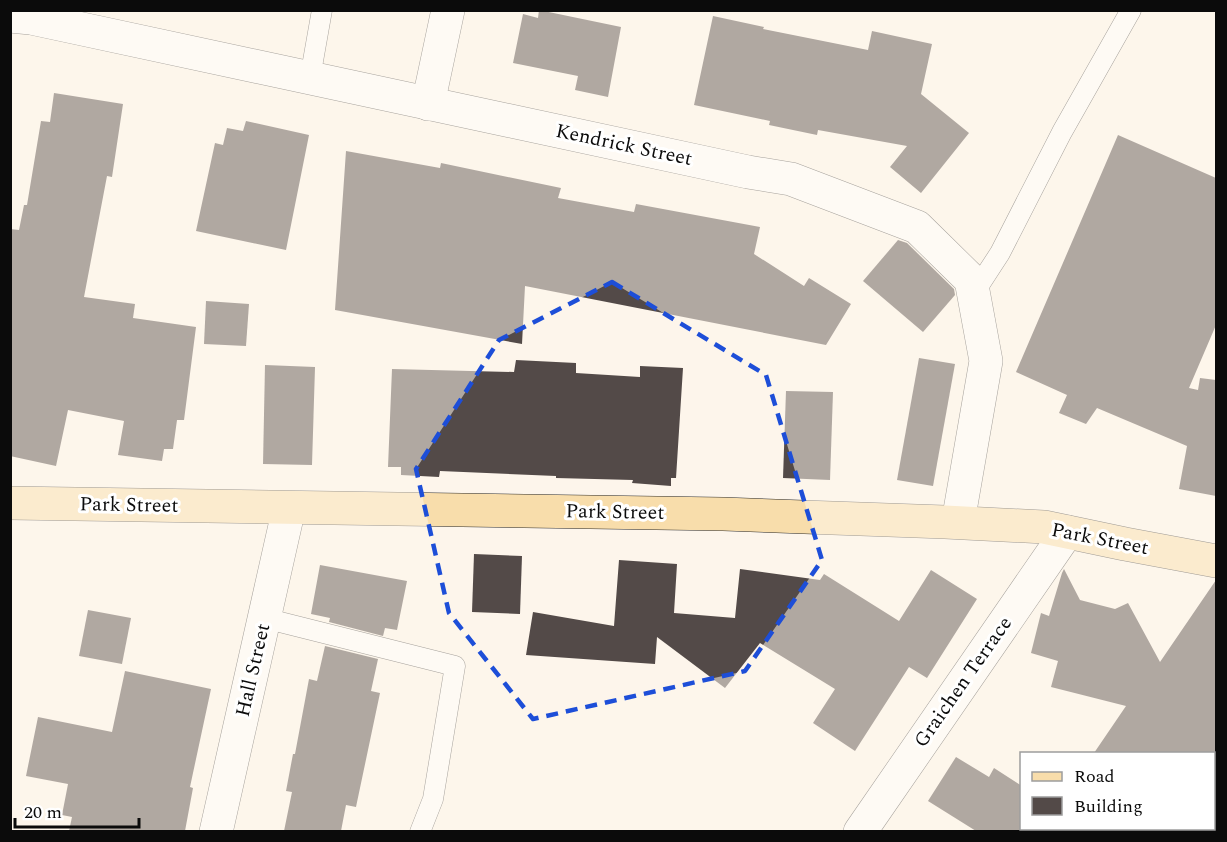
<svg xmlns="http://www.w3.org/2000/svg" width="1227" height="842" viewBox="0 0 1227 842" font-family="Spectral,serif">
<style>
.building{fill:#534a48}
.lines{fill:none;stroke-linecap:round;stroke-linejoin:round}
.lane-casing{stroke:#3e3e3e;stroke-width:21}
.street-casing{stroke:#3e3e3e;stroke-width:34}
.secondary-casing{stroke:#2d2d2d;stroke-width:34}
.lane{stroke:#fff;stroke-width:20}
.street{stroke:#fff;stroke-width:33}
.secondary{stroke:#f8ddab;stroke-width:33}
.marked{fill:none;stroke:#1d4ed8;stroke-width:4.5;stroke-dasharray:12 8;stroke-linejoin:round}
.labels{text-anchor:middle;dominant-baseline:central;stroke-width:6;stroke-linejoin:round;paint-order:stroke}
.street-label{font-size:20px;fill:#0b0b0b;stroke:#fff}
</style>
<rect width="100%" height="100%" fill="#fdf5eb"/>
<g class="building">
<polygon points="539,10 621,27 608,97 575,90 578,76 513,63 523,14 538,18"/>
<polygon points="713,16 764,27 763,29 868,50 872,31 932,44 921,94 969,133 921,193 890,167 907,146 818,130 817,135 769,125 770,121 694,105"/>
<polygon points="54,93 123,104 112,177 107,176 84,297 135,304 133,318 196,327 184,420 177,420 173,449 164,449 162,461 118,455 124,421 68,410 56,466 10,456 10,229 19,230 24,205 27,205 41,121 50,122"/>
<polygon points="246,121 309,135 286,250 196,231 215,143 223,145 227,128 243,131"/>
<polygon points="1118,135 1216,178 1216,325 1189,388 1198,390 1200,378 1216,380 1216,496 1179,489 1187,446 1097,408 1086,424 1059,413 1067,395 1016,372"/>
<polygon points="346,151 440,168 441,163 561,188 558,198 634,212 636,204 760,227 754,254 804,286 809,278 851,304 826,345 525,286 522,344 335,310"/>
<polygon points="898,240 907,243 954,289 955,295 923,332 863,281"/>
<polygon points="206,301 249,304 246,346 204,344"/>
<polygon points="919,358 955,364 933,486 897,480"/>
<polygon points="516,360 576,363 576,373 640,377 640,366 683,368 676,478 671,478 671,486 632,483 633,480 556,478 556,476 440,471 439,477 401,475 401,467 388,467 392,369 514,372"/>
<polygon points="265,365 315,367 312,465 263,464"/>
<polygon points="786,391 833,392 830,480 783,478"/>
<polygon points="474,554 522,556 520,614 472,612"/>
<polygon points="619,560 677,564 674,613 735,618 740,569 820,580 824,574 899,621 931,570 977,599 927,678 909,667 855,751 813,723 835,689 760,643 725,688 657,637 655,664 526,655 533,612 614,626"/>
<polygon points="320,565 407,581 397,630 385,628 383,636 329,622 330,618 311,614"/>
<polygon points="1064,569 1080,600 1115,609 1128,603 1160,662 1216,580 1216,753 1094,753 1126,706 1051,687 1058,661 1031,653 1041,613 1049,616 1062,573"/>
<polygon points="88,610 131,618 122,664 79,656"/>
<polygon points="325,646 378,659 371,691 380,693 356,807 346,805 341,831 284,831 292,792 286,791 293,754 295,754 309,679 317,681"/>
<polygon points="125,671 211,689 190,787 193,788 185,831 69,831 72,817 62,815 68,784 26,776 38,717 112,732"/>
<polygon points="956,757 989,777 994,768 1022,786 1022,831 976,831 928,801"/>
</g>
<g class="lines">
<g class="lane-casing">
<g id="lane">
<polyline points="310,78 322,10"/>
<polyline points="974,293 1000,253 1062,132 1131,10"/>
<polyline points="264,618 455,666 433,799 420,832"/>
</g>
</g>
<g class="street-casing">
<g id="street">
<polyline points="10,16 31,18 748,172 791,179 917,227 971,280 986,361 958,522"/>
<polyline points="428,104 448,10"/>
<polyline points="216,832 289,508"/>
<polyline points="860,832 1067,532"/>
</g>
</g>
<g class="secondary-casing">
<polyline id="secondary" points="10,503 723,514 945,522 1044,527 1125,544 1216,561"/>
</g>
<use href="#lane" class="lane"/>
<use href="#street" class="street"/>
<use href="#secondary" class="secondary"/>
</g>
<path d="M0 0H1227V842H0ZM612 282 766 375 822 560 745 671 533 719 449 613 416 469 499 340Z" fill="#fdf5eb" fill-opacity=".55" fill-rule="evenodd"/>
<path class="marked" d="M612 282 766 375 822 560 745 671 533 719 449 613 416 469 499 340Z"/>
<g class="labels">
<g class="street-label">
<text transform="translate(624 145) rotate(12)">Kendrick Street</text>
<text transform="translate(129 505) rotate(1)">Park Street</text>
<text transform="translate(615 512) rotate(1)">Park Street</text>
<text transform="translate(1100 539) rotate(11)">Park Street</text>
<text transform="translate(253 670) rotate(-77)">Hall Street</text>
<text transform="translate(963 682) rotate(-55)">Graichen Terrace</text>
</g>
</g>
<rect width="1227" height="842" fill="none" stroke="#0b0b0b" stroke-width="24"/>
<rect x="1020" y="752" width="195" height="78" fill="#ffffff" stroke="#9d9d9d" stroke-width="1.5"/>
<rect x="1032" y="772" width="30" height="9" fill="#f8ddab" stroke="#9d9d9d" stroke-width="1.5"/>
<text x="1074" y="782" font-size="18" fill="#0b0b0b">Road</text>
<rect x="1032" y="797" width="30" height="18" fill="#534a48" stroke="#9d9d9d" stroke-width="1.5"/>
<text x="1074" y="812" font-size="18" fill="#0b0b0b">Building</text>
<path d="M15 818v9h124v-9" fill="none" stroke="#0b0b0b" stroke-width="3"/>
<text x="24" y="818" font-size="18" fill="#0b0b0b" stroke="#ffffff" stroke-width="4.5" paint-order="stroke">20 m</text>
</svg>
